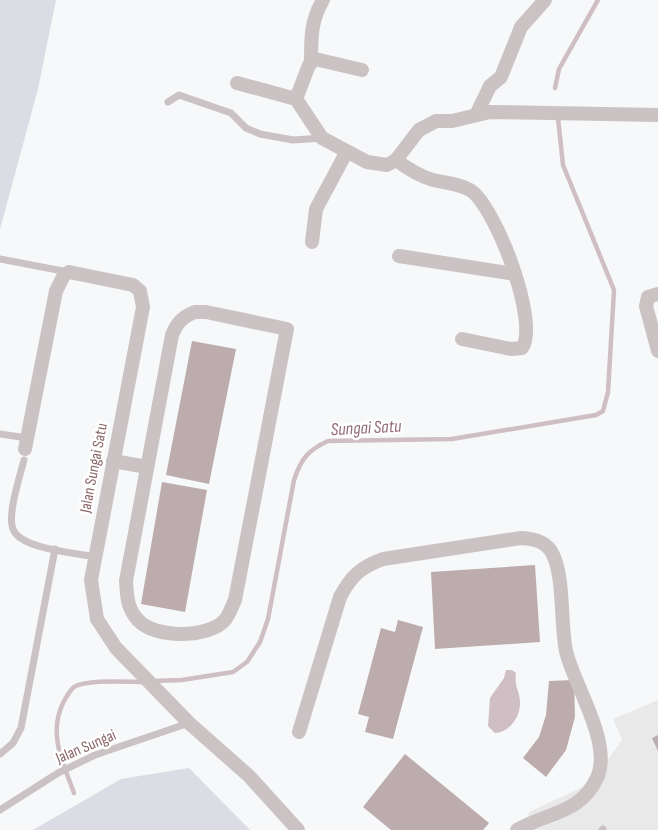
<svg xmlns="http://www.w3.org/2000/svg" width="658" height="830" viewBox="0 0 658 830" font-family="'Sofia Sans Condensed',sans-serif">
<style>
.built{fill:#eae9ea}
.green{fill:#dcdce5}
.water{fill:#cfbec4}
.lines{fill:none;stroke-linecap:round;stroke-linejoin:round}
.stream{stroke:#cfbec4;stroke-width:4.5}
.building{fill:#bcacae}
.service{stroke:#cbc2c3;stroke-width:7}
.minor{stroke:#cbc2c3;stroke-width:14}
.labels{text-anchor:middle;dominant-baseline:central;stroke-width:5;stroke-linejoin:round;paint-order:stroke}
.street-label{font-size:16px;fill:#8a6669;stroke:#fff}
.water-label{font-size:18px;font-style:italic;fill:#936c77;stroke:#fff}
</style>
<rect width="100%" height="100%" fill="#f6f8f9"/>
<polygon class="built" points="658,700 658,830 525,830 529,812 591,783 622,740 613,719"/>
<g class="green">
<polygon points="0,0 56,0 38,89 0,229"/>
<polygon points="189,768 250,830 33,830 121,779"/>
</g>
<path class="water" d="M506 670H512L516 673C514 687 519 689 520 701 521 716 510 732 495 733L488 726 490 698 504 678Z"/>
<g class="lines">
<g class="stream">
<polyline points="555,88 559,69 598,0"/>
<path d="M152 681 182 680 233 672 247 662 260 642 268 619 294 480C301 459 308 450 328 441L452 439 596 415 603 411 608 392 614 290 563 165 558 118"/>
<path d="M74 793C63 763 48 734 63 703 66 698 69 691 74 687 86 679 128 682 144 682"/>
</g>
</g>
<g class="building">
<polygon points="192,341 236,349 209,484 166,475"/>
<polygon points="162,482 207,490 185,612 141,604"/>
<polygon points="535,565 540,642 435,649 431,572"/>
<polygon points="398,620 423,627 393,739 365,732 369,717 358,714 381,628 395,632"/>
<polygon points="574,680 575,717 566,750 546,777 523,758 539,737 546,715 549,681"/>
<polygon points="658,735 658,751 652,738"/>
<polygon points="405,754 489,823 483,830 391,830 363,807"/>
</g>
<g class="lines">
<g class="service">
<polyline points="168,102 179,95 231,113 246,128 260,134 293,140 322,138"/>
<polyline points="0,259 68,272"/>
<polyline points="0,434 27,438"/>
<path d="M24 460C20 476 7 515 13 529 20 549 76 553 95 557"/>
<polyline points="0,754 13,743 21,728 55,549"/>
<polyline points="0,810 58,773 95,755 189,723"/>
<polyline points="602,830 603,829"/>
</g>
<g class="minor">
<path d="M311 61C311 38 311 20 323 0"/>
<polyline points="237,83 296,99 322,138 367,162 387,165 396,160 419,130 436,121 452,121 490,112 658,115"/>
<polyline points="296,99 309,65 315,59 362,70"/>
<polyline points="476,115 490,86 501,77 521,27 545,0"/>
<path d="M396 160C408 169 419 176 433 180 446 183 458 183 470 190 495 205 540 323 522 348L511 349 462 339"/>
<polyline points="312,242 316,209 346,153"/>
<polyline points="399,256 515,274"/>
<polyline points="658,294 648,297 646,306 658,351"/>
<path d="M195 312H206L287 329 235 600C232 606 229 616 224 621 207 638 155 639 138 620 127 608 127 596 126 581L172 335C177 323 182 317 195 312Z"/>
<polyline points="25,449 56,291 64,275 69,272 133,285 140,291 143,307 91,580 97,619 116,648 189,723 249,776 298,830"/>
<polyline points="113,461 147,467"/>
<path d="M299 732 340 597C351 576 361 567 383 559L521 538C532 539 544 540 551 551 565 574 560 623 566 651 574 686 613 743 597 778 580 814 548 812 517 830"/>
</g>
</g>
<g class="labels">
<g class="street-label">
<text transform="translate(94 468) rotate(-79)">Jalan Sungai Satu</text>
<text transform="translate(86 747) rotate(-23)">Jalan Sungai</text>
</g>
<g class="water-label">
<text transform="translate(366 428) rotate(-3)">Sungai Satu</text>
</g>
</g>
</svg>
